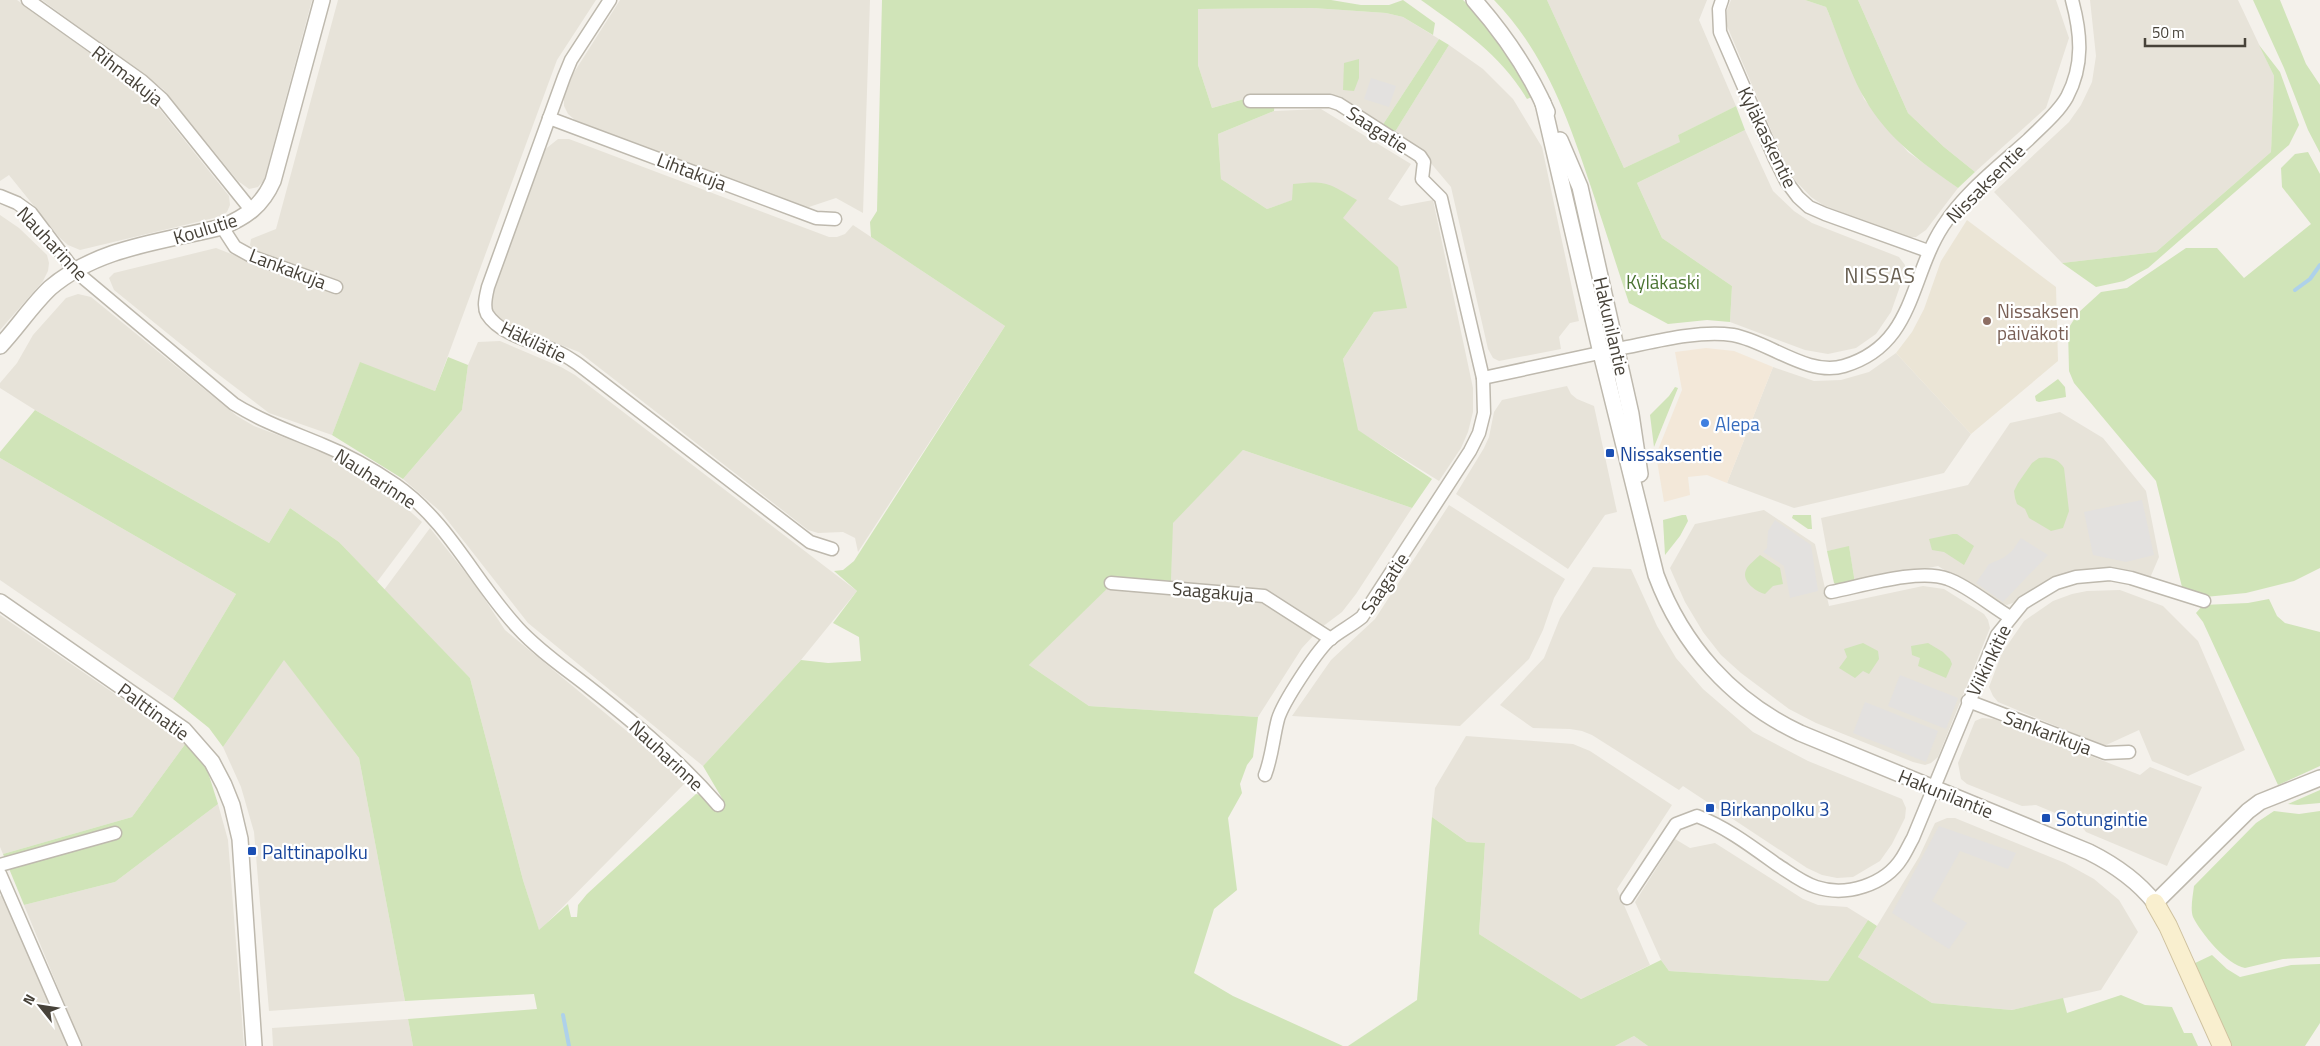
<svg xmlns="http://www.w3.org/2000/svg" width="2320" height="1046" viewBox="0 0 2320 1046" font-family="'Titillium Web',sans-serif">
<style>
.residential{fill:#e7e3d9}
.commercial{fill:#f3e8d9}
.education{fill:#ebe5d6}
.green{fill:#d0e4b8}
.parking{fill:#e3e1df}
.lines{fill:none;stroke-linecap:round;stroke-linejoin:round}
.stream{stroke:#aed1ea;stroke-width:4}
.minor-casing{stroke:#beb9ae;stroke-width:15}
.tertiary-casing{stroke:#beb9ae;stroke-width:18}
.secondary-casing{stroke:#cfc29f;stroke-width:20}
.minor{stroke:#fff;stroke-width:12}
.tertiary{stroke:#fff;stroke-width:15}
.secondary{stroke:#f9efcf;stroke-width:18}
.education-dot{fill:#8d6e63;stroke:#fff;stroke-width:2}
.shop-dot{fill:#3f7fe0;stroke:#fff;stroke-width:2}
.transit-dot{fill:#1a4fb4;stroke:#fff;stroke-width:2}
.labels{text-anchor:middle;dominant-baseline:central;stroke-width:4.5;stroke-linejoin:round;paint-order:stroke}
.street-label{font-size:19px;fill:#474239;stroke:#fff}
.park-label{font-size:19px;fill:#4b7432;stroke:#fff}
.education-label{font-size:19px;fill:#785e54;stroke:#fff;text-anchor:start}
.shop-label{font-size:19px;fill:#366cbe;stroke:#fff;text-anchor:start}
.transit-label{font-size:19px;fill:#164399;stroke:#fff;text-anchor:start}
.quarter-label{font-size:21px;letter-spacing:1px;fill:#696052;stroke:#fff}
</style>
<rect width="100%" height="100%" fill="#f4f1eb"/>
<g class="residential">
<polygon points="0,0 17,0 150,97 229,196 230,205 227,212 218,217 80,250 68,245 59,237 9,175 0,181"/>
<polygon points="42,0 312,0 264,180 258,187 249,189 238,181 163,89"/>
<polygon points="338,0 596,0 557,60 435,391 360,363 332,435 269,413 214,371 114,290 109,278 114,273 216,248 323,290 327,280 255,251 250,245 251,239 276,229"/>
<polygon points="620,0 870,0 863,213 836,198 809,207 800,206 575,120 568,114 564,106 564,96 573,74"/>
<polygon points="1547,0 1707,0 1699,20 1736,106 1678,135 1681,142 1624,168"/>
<polygon points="1731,0 1805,0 1826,7 1864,99 1908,152 1958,188 1926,230 1916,237 1904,237 1823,205 1811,197 1790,175 1727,26 1727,10"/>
<polygon points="1858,0 2056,0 2069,38 2046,108 1975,172 1944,147 1908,113"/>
<polygon points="2090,0 2238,0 2274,76 2271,152 2156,252 2062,263 1994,192 2069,122 2081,105 2092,82 2096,56"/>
<polygon points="1313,8 1386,13 1403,17 1439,39 1382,126 1335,97 1248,98 1212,108 1198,65 1198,9"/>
<polygon points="1449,45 1483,69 1513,99 1542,147 1579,321 1570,323 1559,337 1561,349 1499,361 1493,358 1488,349 1451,187 1424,155 1393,135"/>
<polygon points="1321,109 1411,164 1388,199 1401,206 1433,200 1473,388 1473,412 1468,432 1461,448 1439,481 1357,430 1343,359 1374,312 1293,200 1267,209 1221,179 1218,134 1274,111"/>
<polygon points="1745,130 1773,191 1794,211 1812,223 1899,257 1905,265 1904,275 1891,312 1876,334 1856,348 1828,354 1805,350 1730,322 1732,286 1662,238 1637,183"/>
<polygon points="558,139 569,139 829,237 837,237 845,234 853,225 1005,326 858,552 855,538 843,532 818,533 808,530 579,352 500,321 494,313 491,304 494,290 543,151"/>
<polygon points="0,215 19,228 47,255 49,263 48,271 43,281 0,330"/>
<polygon points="78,294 91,297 237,416 254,426 328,454 387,491 422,522 377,582 339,542 290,508 269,543 35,410 0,388 0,383 17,363 33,335 66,298"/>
<polygon points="500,341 561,367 575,375 857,591 801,660 703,766 528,623 441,512 403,479 462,410 468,365 478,342"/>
<polygon points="1896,353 1971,434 1944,473 1794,508 1727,483 1773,367 1814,381 1841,380 1869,372"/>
<polygon points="1567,386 1571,394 1577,399 1594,406 1617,512 1605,515 1568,569 1456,494 1484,448 1489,437 1494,412 1502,400"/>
<polygon points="2060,412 2103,438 2146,491 2159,557 2150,578 2108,569 2007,605 1998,603 1938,566 1855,583 1849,547 1827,551 1821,518 1968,485 2010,423"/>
<polygon points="1243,450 1412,508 1356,594 1342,612 1322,627 1263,590 1171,581 1172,523"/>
<polygon points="0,458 236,594 173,699 0,580"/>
<polygon points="1449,505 1565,579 1554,598 1543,630 1529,659 1460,726 1292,716 1331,660 1375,619"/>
<polygon points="1764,510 1815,544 1829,606 1923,586 1944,589 1984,614 1988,620 1990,628 1938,757 1931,763 1925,765 1913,762 1816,723 1789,709 1741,673 1721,655 1703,632 1685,602 1670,568 1695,524"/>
<polygon points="430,528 476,586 505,630 687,781 539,931 523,880 470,678 384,590"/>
<polygon points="1593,567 1631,569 1657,626 1676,658 1703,689 1753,732 1808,761 1902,799 1906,808 1905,818 1892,844 1880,861 1853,877 1837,878 1822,875 1807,868 1683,786 1679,790 1592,735 1582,731 1570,729 1533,728 1500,705 1544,658 1560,618"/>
<polygon points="1107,588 1261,602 1314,635 1302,648 1258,717 1089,706 1029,665"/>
<polygon points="2120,590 2163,606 2198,641 2245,750 2188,776 2152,761 2139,730 2104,746 1998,702 1993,696 1989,687 2002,653 2024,621 2053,601 2072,594 2087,591"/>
<polygon points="0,615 186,743 132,817 3,854 0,847"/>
<polygon points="284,659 359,758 405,1001 269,1011 254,832 241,787 223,747"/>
<polygon points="1982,718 1994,719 2140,775 2150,767 2202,787 2167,866 2086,832 2079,823 2036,805 2022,806 1967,784 1961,779 1958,763 1975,721"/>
<polygon points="1466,736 1573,744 1590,751 1672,805 1617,889 1650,965 1581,999 1479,934 1485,843 1467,842 1432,817 1435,788"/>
<polygon points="218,804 228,840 244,1046 82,1046 24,905 115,882"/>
<polygon points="1947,818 1955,818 2065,863 2094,879 2119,900 2138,932 2101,990 2012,1010 1932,1003 1858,957 1919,857 1935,823"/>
<polygon points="1675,839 1690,848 1715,843 1803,899 1818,905 1847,907 1868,920 1828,981 1669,971 1661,960 1635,902"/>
<polygon points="2,895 69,1046 0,1046 0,896"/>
<polygon points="408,1019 413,1046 273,1046 272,1028"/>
<polygon points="1634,1036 1648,1046 1615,1046"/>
</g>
<polygon class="commercial" points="1706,348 1734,351 1773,367 1727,483 1707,475 1688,477 1690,495 1664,502 1656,455 1682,390 1675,352"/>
<polygon class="education" points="1967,220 2056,287 2058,361 1971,434 1896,353 1912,332 1924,309 1941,261"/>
<g class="green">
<path d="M882 0H1331L1361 5H1389L1403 0 1435 23 1433 35 1403 17 1386 13 1313 8 1198 9V65L1212 108 1248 98H1275L1274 111 1218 134 1221 179 1267 209 1292 200 1293 184C1326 180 1329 183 1357 200L1343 218 1398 267 1407 308 1374 312 1343 359 1358 430 1432 479 1412 508 1243 450 1173 523 1171 581 1118 578 1029 665 1089 706 1258 717 1253 757 1247 765 1240 784 1242 793 1228 818 1237 890 1214 909 1194 973 1233 996 1343 1046H413L408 1019 537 1009 534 994 405 1001 359 758 284 660 223 747 209 728 173 699 236 594 0 458V452L35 410 269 543 290 508 339 542 470 678 523 880 539 930 568 904 571 917H577L578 905 587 894 696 794 723 800 703 766 801 660 828 663 861 661 859 637 833 623 857 591 834 571 843 570 854 561 1005 326 871 237 870 222 877 211Z"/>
<path d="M1421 0H1463C1493 26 1514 62 1532 97L1527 99C1500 54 1463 30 1421 0Z"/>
<path d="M1494 0H1547L1624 168 1680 142 1678 135 1736 106 1745 130 1637 183 1662 238 1732 286 1730 322 1707 320 1668 324 1629 303C1616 264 1604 226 1591 187 1569 121 1545 52 1494 0Z"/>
<path d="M1805 0H1858L1908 113 1944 147 1975 172 1958 188C1922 163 1887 138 1865 99 1850 74 1838 35 1826 7Z"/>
<polygon points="2253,0 2280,0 2306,64 2320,85 2320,153 2308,130 2284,68"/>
<polygon points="1439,39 1449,45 1393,135 1382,126"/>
<polygon points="2259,45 2280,72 2299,125 2289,145 2148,268 2124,281 2096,287 2062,263 2156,252 2271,152 2274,76"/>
<polygon points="1359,59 1359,78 1354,91 1343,90 1344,63"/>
<polygon points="2308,152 2320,174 2320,568 2294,581 2246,593 2205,597 2182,587 2156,481 2074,383 2069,371 2068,329 2078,313 2090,302 2101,292 2127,288 2186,248 2217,248 2244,278 2311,224 2282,187 2281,168 2295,154"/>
<polygon points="448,357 468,365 462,410 403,479 332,435 360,362 435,391"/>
<polygon points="2058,379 2065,387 2066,397 2039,402 2036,401 2035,396"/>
<polygon points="1675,387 1678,388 1654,447 1650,415 1669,396"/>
<path d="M2039 458C2049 456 2059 459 2064 468L2069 511 2063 528 2051 531 2029 518 2025 509 2017 504 2015 498 2014 491 2018 483 2032 463Z"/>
<polygon points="1682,515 1686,515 1688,521 1680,536 1665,555 1663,520"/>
<polygon points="1793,515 1811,515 1812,529 1808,529 1792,518"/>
<polygon points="1953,534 1957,534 1974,546 1964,565 1944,552 1932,550 1929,539"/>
<polygon points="1849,546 1855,583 1839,586 1834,583 1827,551"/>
<path d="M1760 555 1780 568 1783 584 1773 586 1765 594C1756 592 1741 581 1746 570 1748 565 1756 559 1760 555Z"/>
<polygon points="2269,599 2277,616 2285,623 2320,632 2320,766 2278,785 2203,622 2196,613 2203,605 2248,603"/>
<polygon points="1863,643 1878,651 1879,659 1869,674 1863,671 1855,678 1839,668 1847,657 1844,649"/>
<polygon points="1928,643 1943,652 1950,659 1952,664 1946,678 1918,666 1920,658 1912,655 1911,646"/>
<polygon points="186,743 207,769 218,804 115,882 24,905 3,854 132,817"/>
<polygon points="2320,790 2320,803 2298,805 2288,804"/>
<path d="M2274 811 2299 814 2320 811V957L2283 959 2245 968C2227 965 2201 933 2193 917 2190 909 2193 895 2194 886L2256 823Z"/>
<polygon points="1432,817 1467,842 1485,843 1479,934 1581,999 1661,960 1669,971 1828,981 1868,920 1877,926 1858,957 1932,1003 2012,1010 2063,998 2067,1013 2121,995 2145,1005 2172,1007 2184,1033 2192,1033 2198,1046 1648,1046 1634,1036 1615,1046 1348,1046 1417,1000"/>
<polygon points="2212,955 2227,969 2240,977 2291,965 2320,964 2320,1023 2305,1046 2232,1046 2193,964"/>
</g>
<g class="parking">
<polygon points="1371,78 1396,86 1389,107 1364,99"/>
<polygon points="2142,500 2154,555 2126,562 2093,555 2084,512"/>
<polygon points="1775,520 1811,545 1818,591 1790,598 1784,566 1763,552 1767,548 1768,531"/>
<polygon points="2021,538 2048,555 2003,602 1976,583 1989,564 2003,558 2012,551"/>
<polygon points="1900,675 1958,698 1946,729 1888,706"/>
<polygon points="1865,702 1938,731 1926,762 1853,733"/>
<polygon points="1939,826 2016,853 2008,869 1960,851 1932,901 1967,923 1949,949 1892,913"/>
</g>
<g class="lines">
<g class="stream">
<polyline points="2295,290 2310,279 2320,265"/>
<polyline points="563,1015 569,1046"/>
</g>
<g class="minor-casing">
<g id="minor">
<polyline points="28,0 142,81 162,99 252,211"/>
<path d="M610 0 571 60 564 77 488 287C486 296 483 306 487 314 501 336 536 342 558 352 565 355 572 360 578 364L810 542 832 549"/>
<polyline points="1722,0 1719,9 1720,32 1775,159 1786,181 1798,197 1809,207 1825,214 1928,251"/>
<path d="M1250 101H1330L1339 104 1420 156 1424 162 1422 179 1441 198 1483 378 1484 413 1479 433 1470 451 1362 617C1351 626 1338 632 1328 641 1315 654 1283 702 1278 719 1273 738 1272 757 1265 775"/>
<polyline points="549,118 816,218 835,219"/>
<path d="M0 196 17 203 31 213 74 270 234 404C263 422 292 432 323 445 348 455 374 470 396 485 449 522 475 582 518 628 539 651 566 669 590 688 636 724 680 761 718 805"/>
<polyline points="222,227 235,247 253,257 336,287"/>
<path d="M1483 378C1528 368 1573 359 1618 349 1654 342 1696 330 1733 335 1768 341 1808 377 1844 366 1915 345 1909 278 1943 226 1965 192 1998 167 2028 140 2041 127 2058 113 2067 97 2084 65 2081 33 2072 0"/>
<polyline points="1111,583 1264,596 1331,639"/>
<path d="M1831 592C1862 586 1919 568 1948 579 1968 586 1991 606 2010 617"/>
<polyline points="1968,701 2105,753 2129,752"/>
<polyline points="0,865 115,833"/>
<polyline points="0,874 75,1046"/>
<path d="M1627 898 1676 824 1697 816C1726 827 1751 846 1776 864 1789 872 1801 882 1816 887 1846 897 1885 885 1902 858 1906 852 1909 845 1913 838L1997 635 2023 603 2056 583 2076 577 2110 574 2131 578 2204 601"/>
</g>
</g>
<g class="tertiary-casing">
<g id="tertiary">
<path d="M1474 0C1504 34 1529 70 1547 112"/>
<path d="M1543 103 1601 353 1656 575C1682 645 1732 701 1800 733L2089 852C2115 865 2137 880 2155 903L2248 811 2260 802 2320 778"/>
<polyline points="1560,140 1580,187 1631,414 1640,474"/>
<path d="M0 346C17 328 32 305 50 288 98 247 162 242 222 227 246 217 262 206 273 181L322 0"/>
<polyline points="0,602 184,730 212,762 224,785 232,805 240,839 254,1046"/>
</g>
</g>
<g class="secondary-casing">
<polyline id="secondary" points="2155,903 2168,926 2222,1046"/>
</g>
<use href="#minor" class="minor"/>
<use href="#tertiary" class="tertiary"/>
<use href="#secondary" class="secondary"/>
</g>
<circle class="education-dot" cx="1987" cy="321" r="5"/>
<circle class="shop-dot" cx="1705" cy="423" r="5"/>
<g class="transit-dot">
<rect x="1605" y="448" width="10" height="10" rx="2.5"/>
<rect x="1705" y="803" width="10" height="10" rx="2.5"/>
<rect x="2041" y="813" width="10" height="10" rx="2.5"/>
<rect x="247" y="846" width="10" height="10" rx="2.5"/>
</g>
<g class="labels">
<g class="street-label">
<text transform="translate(128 75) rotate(38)">Rihmakuja</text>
<text transform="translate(1378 129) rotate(33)">Saagatie</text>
<text transform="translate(1768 137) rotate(64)">Kyläkaskentie</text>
<text transform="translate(692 171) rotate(21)">Lihtakuja</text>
<text transform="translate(1985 183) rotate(-45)">Nissaksentie</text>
<text transform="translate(205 228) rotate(-17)">Koulutie</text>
<text transform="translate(53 243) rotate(47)">Nauharinne</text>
<text transform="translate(288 268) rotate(21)">Lankakuja</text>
<text transform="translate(1612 326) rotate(77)">Hakunilantie</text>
<text transform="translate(534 341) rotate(26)">Häkilätie</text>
<text transform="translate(376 478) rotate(33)">Nauharinne</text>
<text transform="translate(1384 583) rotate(-56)">Saagatie</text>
<text transform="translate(1213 591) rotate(5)">Saagakuja</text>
<text transform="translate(1988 660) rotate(-64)">Viikinkitie</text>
<text transform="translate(154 711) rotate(36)">Palttinatie</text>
<text transform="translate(2048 732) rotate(21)">Sankarikuja</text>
<text transform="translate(667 755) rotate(43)">Nauharinne</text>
<text transform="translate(1946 793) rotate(22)">Hakunilantie</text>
</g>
<g class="park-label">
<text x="1663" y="281">Kyläkaski</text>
</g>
<g class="education-label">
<text x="1997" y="310">Nissaksen<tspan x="1997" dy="22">päiväkoti</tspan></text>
</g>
<g class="shop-label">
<text x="1715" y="423">Alepa</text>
</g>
<g class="transit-label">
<text x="1620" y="453">Nissaksentie</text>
<text x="1720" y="808">Birkanpolku 3</text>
<text x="2056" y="818">Sotungintie</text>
<text x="262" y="851">Palttinapolku</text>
</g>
<g class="quarter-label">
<text x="1880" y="275">NISSAS</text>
</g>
</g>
<g transform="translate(40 1006) rotate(300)" stroke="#ffffff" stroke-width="4" paint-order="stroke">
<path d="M0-4L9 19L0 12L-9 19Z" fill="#474239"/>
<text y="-8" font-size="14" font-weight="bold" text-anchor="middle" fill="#474239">N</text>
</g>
<path d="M2145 38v8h100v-8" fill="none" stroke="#474239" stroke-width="2.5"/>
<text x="2152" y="38" font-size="15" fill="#474239" stroke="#ffffff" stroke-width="4" paint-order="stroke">50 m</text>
</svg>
